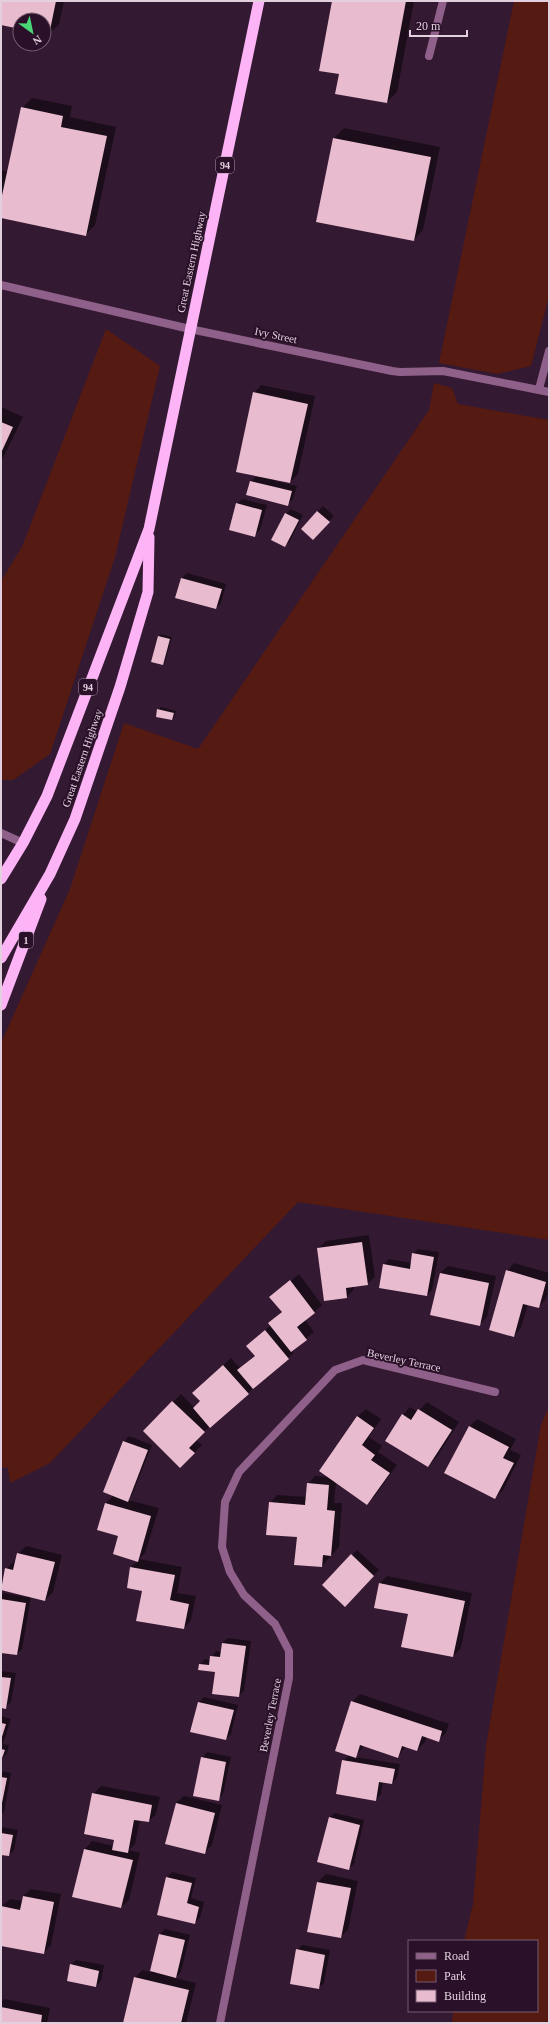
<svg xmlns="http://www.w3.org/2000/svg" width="550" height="2024" viewBox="0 0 550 2024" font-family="'Times New Roman',serif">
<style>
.green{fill:#551a12}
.shadow{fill:#0007}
.building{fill:#e9bbcf}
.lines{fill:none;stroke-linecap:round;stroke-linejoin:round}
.service{stroke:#8f608a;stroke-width:8}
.minor{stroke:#8f608a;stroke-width:8}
.trunk{stroke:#fdb4f6;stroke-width:11}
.labels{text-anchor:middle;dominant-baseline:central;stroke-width:4;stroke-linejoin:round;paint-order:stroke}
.shield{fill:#2a1028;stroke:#ab96a8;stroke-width:1}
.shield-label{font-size:10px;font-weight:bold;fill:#e2d0df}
.street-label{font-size:11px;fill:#e2d0df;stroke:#2a1028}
</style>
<rect width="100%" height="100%" fill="#341932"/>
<g class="green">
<polygon points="514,1 549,1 549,296 531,366 497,374 439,363"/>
<polygon points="106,329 160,366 115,557 50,754 13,780 1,780 1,581 22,547"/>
<polygon points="434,383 452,388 458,404 549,420 549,1240 298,1202 50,1463 10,1483 8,1468 1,1467 1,1043 70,889 124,723 198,749 429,410"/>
<polygon points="549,1406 549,2023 452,2023 453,2011 537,2011 537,1941 464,1941 473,1904 486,1746 541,1425"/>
</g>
<g class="shadow">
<polygon points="1,1 64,1 59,24 49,34 44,33 44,20 20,20 20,28 1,24"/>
<polygon points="333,1 414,1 397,92 387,102 340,71"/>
<polygon points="32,98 72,106 70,117 116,127 95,225 85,235 1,217 1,170 8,172 22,108"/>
<polygon points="344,128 440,147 423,230 414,240 334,138"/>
<polygon points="261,385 315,396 298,474 290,482 275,479 275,481 297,486 293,499 288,504 251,482 257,475 254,393"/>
<polygon points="1,407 23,417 1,462"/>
<polygon points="242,499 267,505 260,530 255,535 237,504"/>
<polygon points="323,506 334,516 318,534 302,529"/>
<polygon points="291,509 303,515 290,541 285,546 286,514"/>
<polygon points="187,573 226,584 221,603 216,608 176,597 182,578"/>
<polygon points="161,634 172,637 165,662 163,664 152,661 159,636"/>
<polygon points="161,707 176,711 174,717 172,719 158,710"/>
<polygon points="369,1235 375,1277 367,1284 354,1286 354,1289 347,1297 318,1248 326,1241"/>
<polygon points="418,1249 439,1252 432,1290 427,1295 384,1264 389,1259 412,1263 413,1254"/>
<polygon points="514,1263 549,1273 549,1289 546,1299 538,1307 528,1304 521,1328 514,1336 507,1271"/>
<polygon points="448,1266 496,1276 487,1317 479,1325 440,1273"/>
<polygon points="299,1274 322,1305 305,1320 314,1332 291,1350 294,1353 288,1358 210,1426 196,1440 202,1445 180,1467 144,1431 181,1394 194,1407 201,1401 201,1385 231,1358 240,1368 256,1355 253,1341 271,1325 270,1323 282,1311 271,1297"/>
<polygon points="427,1402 459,1422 436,1458 428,1466 403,1415 410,1407 418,1412"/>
<polygon points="366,1409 381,1419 369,1437 382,1446 378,1452 397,1465 375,1496 367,1503 336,1481 334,1503 342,1503 339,1547 322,1566 270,1503 277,1495 307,1497 308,1484 315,1476 330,1477 320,1471 358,1416"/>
<polygon points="477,1419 516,1439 510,1450 521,1455 503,1490 495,1498 469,1427"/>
<polygon points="129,1436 152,1445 132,1495 128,1500 159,1508 145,1553 139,1559 182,1567 177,1593 196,1596 191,1620 184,1628 143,1590 128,1587 131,1567 138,1561 119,1535 106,1503 114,1495 124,1442"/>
<polygon points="26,1546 62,1555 53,1592 45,1600 31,1597 22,1649 17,1654 1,1652 1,1596 4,1593 26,1597 27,1596 1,1589 1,1587 6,1569 14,1561 16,1562 18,1554"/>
<polygon points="357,1550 379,1570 344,1606 323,1585"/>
<polygon points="387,1576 472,1593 461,1648 453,1656 379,1584"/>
<polygon points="228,1638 251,1641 244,1691 239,1696 216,1671 200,1664 205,1659 210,1660 216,1651 221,1652 222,1643"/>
<polygon points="1,1671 16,1673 11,1702 6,1707 1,1707"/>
<polygon points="360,1694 449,1724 446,1733 438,1740 427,1737 425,1742 417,1750 406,1746 398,1757 364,1746 355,1757 400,1764 397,1778 392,1783 383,1782 381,1794 376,1800 343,1761 350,1755 352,1702"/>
<polygon points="204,1697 238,1705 231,1734 226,1739 199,1702"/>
<polygon points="1,1716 11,1719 3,1744 9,1745 7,1753 2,1759"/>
<polygon points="207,1752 231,1757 223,1794 218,1799 202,1758"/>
<polygon points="1,1771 11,1773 4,1812 1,1815"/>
<polygon points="101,1786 160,1797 156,1814 149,1821 140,1820 135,1844 129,1850 140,1853 129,1900 121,1907 85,1849 92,1841 114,1846 115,1839 93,1794"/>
<polygon points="184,1796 222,1805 212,1845 204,1853 176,1803"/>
<polygon points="335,1813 364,1820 354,1864 348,1869 329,1818"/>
<polygon points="1,1827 18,1830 14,1850 9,1855 1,1853"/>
<polygon points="172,1872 196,1878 191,1898 204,1902 200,1918 194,1923 167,1877"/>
<polygon points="326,1874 358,1881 348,1930 340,1937 318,1882"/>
<polygon points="31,1889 61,1894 51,1945 44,1953 1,1945 2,1906 10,1899 22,1901 23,1896"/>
<polygon points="165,1929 190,1935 181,1972 175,1978 196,1983 186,2023 124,2023 135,1978 142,1970 151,1972 160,1934"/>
<polygon points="302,1945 330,1950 324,1983 318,1988 297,1950"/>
<polygon points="76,1960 104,1965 101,1981 96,1986 71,1965"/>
<polygon points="4,1999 50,2008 47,2023 1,2023 1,2003"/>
</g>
<g class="building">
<polygon points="1,1 56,1 49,35 44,34 44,20 20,20 20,29 1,25"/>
<polygon points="332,1 406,1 387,103 335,94 339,74 319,71"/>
<polygon points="21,107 63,116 61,127 107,136 86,236 1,218 1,200"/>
<polygon points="333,138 431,157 414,241 316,222"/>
<polygon points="253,392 308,404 290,483 236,472"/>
<polygon points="1,422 13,427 1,453"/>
<polygon points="250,481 292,491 288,506 246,495"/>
<polygon points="236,503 262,510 255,537 229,530"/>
<polygon points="317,511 330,522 313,540 301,529"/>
<polygon points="285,513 299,520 285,547 271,540"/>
<polygon points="181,578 222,589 216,609 175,598"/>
<polygon points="158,636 170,639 163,665 151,662"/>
<polygon points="157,709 174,713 172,720 156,717"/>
<polygon points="362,1242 368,1285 346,1288 347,1298 324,1301 317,1248"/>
<polygon points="412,1253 434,1257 427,1296 379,1288 383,1264 410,1269"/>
<polygon points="506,1270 546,1282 539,1308 523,1304 514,1337 489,1330"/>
<polygon points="440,1273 489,1283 480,1326 430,1315"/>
<polygon points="290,1280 315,1313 297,1327 307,1340 291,1352 268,1323 282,1312 269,1297"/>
<polygon points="265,1330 289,1359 253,1389 237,1370 255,1356 246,1346"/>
<polygon points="223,1365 249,1394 210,1428 193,1408 200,1401 192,1393"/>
<polygon points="172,1401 205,1432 189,1448 195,1453 180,1468 143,1431"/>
<polygon points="418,1409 452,1430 428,1467 385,1441 402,1414 411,1420"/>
<polygon points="357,1416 374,1428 362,1445 375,1455 371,1460 390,1473 367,1505 319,1471"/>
<polygon points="469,1426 509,1447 503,1458 514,1463 495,1499 444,1473"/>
<polygon points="123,1441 148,1450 128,1502 103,1492"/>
<polygon points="307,1483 329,1485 327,1510 335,1511 331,1556 323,1555 322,1567 294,1565 297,1537 266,1535 269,1502 305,1505"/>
<polygon points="105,1503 151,1516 138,1562 113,1554 118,1536 97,1530"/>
<polygon points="17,1553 55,1562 45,1601 1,1590 5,1568 13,1570"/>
<polygon points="351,1554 374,1576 345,1607 322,1585"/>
<polygon points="130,1567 175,1575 170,1600 189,1604 184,1629 136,1621 142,1591 127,1588"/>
<polygon points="379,1583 465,1601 453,1657 401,1647 408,1614 374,1608"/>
<polygon points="1,1599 26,1603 17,1655 1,1653"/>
<polygon points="222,1643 246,1646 239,1697 212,1694 215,1672 198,1670 199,1664 209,1665 210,1656 220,1657"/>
<polygon points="1,1677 11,1678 6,1709 1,1708"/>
<polygon points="351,1701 442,1731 439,1742 422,1736 417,1751 402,1746 398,1758 360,1745 356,1758 335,1751"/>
<polygon points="198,1702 234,1710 226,1740 190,1732"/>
<polygon points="1,1723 6,1724 1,1740"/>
<polygon points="1,1749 5,1750 1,1761"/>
<polygon points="201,1757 226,1762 219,1801 193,1796"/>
<polygon points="342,1760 395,1769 392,1784 379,1782 376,1801 336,1794"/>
<polygon points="1,1777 7,1778 2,1803 1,1803"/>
<polygon points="92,1793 152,1805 149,1822 134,1820 128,1853 112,1850 114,1840 84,1834"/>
<polygon points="176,1803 215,1813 205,1854 165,1844"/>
<polygon points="329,1817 360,1825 349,1870 317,1862"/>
<polygon points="1,1833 13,1835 9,1856 1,1855"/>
<polygon points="84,1849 133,1860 121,1908 72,1897"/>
<polygon points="166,1877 192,1883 187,1903 199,1907 195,1924 157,1915"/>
<polygon points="317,1882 351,1888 341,1938 307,1932"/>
<polygon points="23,1896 54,1902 44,1954 1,1946 1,1906 20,1910"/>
<polygon points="159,1934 185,1940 176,1978 150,1971"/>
<polygon points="296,1949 325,1955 319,1989 290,1984"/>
<polygon points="70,1964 99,1971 96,1987 67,1981"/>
<polygon points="134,1977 189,1990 181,2023 123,2023"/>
<polygon points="1,2007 42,2015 41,2023 1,2023"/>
</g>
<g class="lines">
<g class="service">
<polyline points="429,56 443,1"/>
<polyline points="1,833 23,843"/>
</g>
<g class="minor">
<polyline points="1,285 190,329 392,371 400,372 443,371 549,392"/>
<polyline points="539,389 549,351"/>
<polyline points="220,2023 289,1678 289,1651 275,1624 244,1595 230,1572 222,1547 225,1502 239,1472 335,1370 363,1360 495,1392"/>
</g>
<g class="trunk">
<polyline points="1,879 23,843 47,796 149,529 259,1"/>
<polyline points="1,958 50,874 75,819 120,687 148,592 149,537"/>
<polyline points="1,1005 41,899"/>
</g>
</g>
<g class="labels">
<g class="shield">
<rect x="216" y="157" width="18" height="16" rx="3"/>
<rect x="79" y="679" width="18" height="16" rx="3"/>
<rect x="19" y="932" width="14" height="16" rx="3"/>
</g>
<g class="shield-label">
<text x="225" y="165">94</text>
<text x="88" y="687">94</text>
<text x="26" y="940">1</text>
</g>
<g class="street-label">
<text transform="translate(191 262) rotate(-78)">Great Eastern Highway</text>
<text transform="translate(276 335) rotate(12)">Ivy Street</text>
<text transform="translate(82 758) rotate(-71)">Great Eastern Highway</text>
<text transform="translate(404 1360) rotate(12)">Beverley Terrace</text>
<text transform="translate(270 1715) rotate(-79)">Beverley Terrace</text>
</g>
</g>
<rect width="550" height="2024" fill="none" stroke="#e2d0df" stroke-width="4"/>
<rect x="408" y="1940" width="130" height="72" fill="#2a1028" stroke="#745d71"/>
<rect x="416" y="1953" width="20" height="6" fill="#8f608a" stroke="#745d71"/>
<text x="444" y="1960" font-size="12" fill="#e2d0df">Road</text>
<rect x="416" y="1970" width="20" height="12" fill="#551a12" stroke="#745d71"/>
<text x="444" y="1980" font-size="12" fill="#e2d0df">Park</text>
<rect x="416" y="1990" width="20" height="12" fill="#e9bbcf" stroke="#745d71"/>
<text x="444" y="2000" font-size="12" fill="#e2d0df">Building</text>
<g transform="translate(32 32) rotate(147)"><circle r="19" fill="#2a1028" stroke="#745d71"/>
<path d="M0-3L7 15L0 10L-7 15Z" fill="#4bd677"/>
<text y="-6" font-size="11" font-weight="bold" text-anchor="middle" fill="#e2d0df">N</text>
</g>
<path d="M410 30v6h57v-6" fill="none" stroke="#e2d0df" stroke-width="2"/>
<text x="416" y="30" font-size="12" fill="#e2d0df" stroke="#2a1028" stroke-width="3" paint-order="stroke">20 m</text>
</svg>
